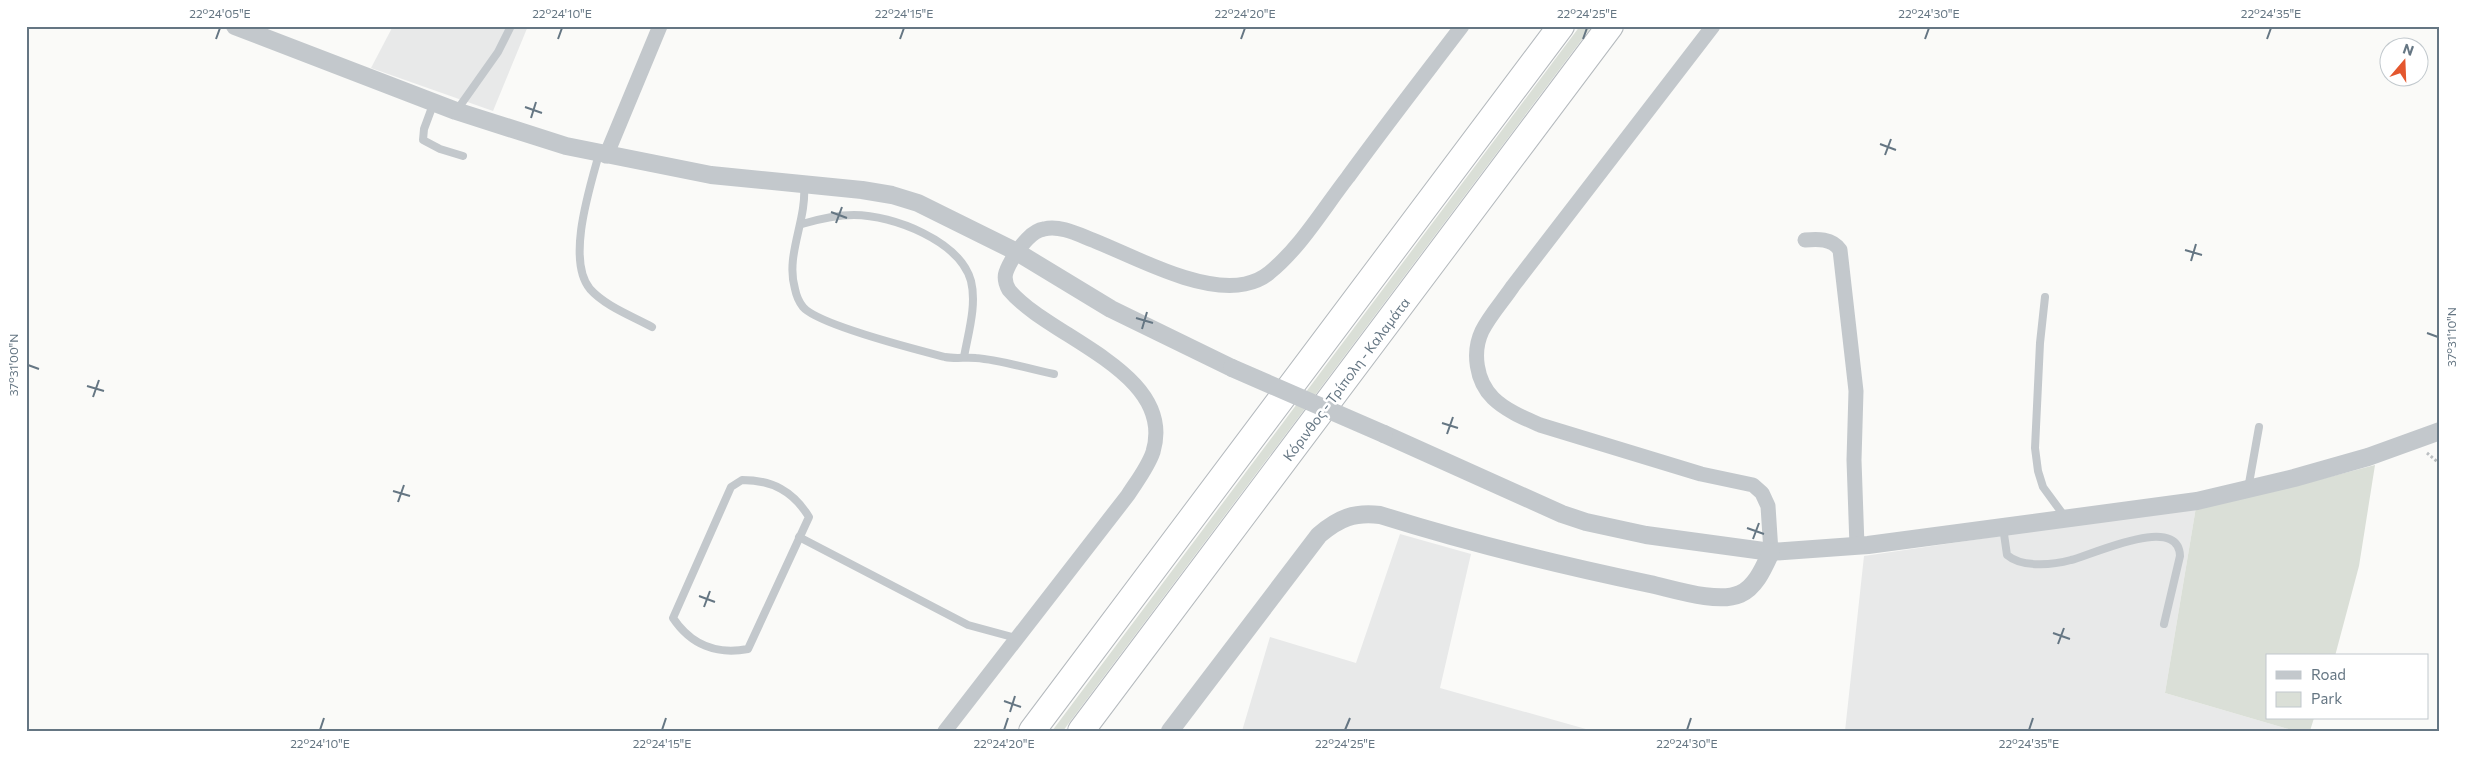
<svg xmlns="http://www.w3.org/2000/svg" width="2466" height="757" viewBox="0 0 2466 757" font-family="Commissioner,sans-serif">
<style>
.built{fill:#e8e9e9}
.green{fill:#dadfd7}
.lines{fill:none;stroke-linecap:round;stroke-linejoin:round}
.motorway-casing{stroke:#b4b9bd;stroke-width:28}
.path{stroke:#bbbfc2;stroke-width:3;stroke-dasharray:2.5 2.5;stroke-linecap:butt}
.service{stroke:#c3c8cc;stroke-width:8}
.minor{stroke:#c3c8cc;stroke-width:15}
.tertiary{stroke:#c3c8cc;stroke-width:18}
.motorway{stroke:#fff;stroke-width:26}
.tertiary-bridge{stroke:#c3c8cc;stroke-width:18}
.ticks{fill:none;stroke:#657683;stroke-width:2}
.labels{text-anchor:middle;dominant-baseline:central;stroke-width:5;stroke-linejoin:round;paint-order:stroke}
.street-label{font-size:14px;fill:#657683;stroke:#fff}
.neatline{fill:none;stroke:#657683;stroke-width:2}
.ticks-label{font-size:12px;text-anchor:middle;fill:#657683}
</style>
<rect width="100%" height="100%" fill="#fafaf8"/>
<g class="built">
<polygon points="393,26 528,26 493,111 371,68"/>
<polygon points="2196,507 2165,693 2295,731 1845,731 1864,556"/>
<polygon points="1400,534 1471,554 1440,688 1593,731 1242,731 1270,637 1356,663"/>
</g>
<g class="green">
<polygon points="1580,26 1592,26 1063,731 1052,731"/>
<polygon points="2375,465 2359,566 2335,656 2267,656 2267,718 2314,718 2310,731 2295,731 2165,693 2196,507 2287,488"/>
</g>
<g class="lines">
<g class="motorway-casing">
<g id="motorway">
<polyline points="1032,731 1561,26"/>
<polyline points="1081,731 1610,26"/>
</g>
</g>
<polyline class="path" points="2427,453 2440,464"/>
<g class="service">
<polyline points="434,102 424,129 423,140 440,149 463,156"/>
<polyline points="457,110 498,52 511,26"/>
<path d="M599 154C590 187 566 260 590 289 605 306 632 316 652 327"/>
<path d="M804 185C807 221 785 255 795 289 796 294 799 302 803 307 818 325 918 350 945 357 955 359 966 357 976 358 1002 360 1028 369 1054 374"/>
<path d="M802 224C819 219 836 215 854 215 893 215 960 241 971 281 977 305 968 334 964 357"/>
<polyline points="2045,297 2040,343 2035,448 2038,471 2043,487 2065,517"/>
<path d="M742 480C772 480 793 491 809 517L748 649C717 655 691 645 673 618L731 487Z"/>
<polyline points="2248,489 2259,427"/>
<path d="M2003 527 2007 555C2022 568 2053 565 2071 560 2092 555 2179 513 2180 556L2164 624"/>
<polyline points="799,537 968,625 1016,638"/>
</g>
<g class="minor">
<path d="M1713 26 1513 286C1503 301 1490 315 1482 331 1472 352 1476 381 1493 398 1505 410 1524 418 1540 425L1701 474 1753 485 1762 493 1768 506 1771 552"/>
<polyline points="606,156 660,26"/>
<path d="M1805 240C1817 239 1832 238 1840 250L1856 391 1854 460 1857 546"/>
<path d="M945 731 1128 495C1137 481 1148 467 1153 452 1177 372 1049 338 1009 290 1001 276 1007 269 1014 256 1021 246 1031 231 1044 229 1061 225 1079 235 1095 241 1137 258 1200 293 1245 284 1254 282 1262 279 1269 273 1301 247 1323 209 1348 177 1385 126 1424 76 1462 26"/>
</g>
<g class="tertiary">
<polyline points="235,26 456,111 566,146 711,175 862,190 892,195 918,203 1017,252 1111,309 1232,368"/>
<polyline points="1384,434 1562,514 1586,522 1646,535 1771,552 1868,545 2197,501 2294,478 2368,457 2440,431"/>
<path d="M1170 731 1319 535C1339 518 1354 512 1380 515 1469 543 1559 565 1650 584 1673 589 1718 604 1740 594 1756 587 1764 567 1771 552"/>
</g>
<use href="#motorway" class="motorway"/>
<polyline class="tertiary-bridge" points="1232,368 1384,434"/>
</g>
<path class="ticks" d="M216 39 220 28M558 39 562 28M900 39 904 28M1241 39 1245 28M1583 39 1587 28M1925 39 1929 28M2267 39 2271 28M525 107 542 113M531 118 536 102M1880 144 1896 150M1885 155 1891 139M831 212 847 218M836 223 842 207M2185 250 2202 255M2191 261 2196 244M1136 318 1153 323M1142 329 1147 312M2427 333 2438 337M28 365 39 369M87 386 104 391M93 397 99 380M1442 423 1458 428M1447 434 1453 417M393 491 410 496M398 502 404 485M1747 528 1764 534M1753 539 1759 523M699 596 715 602M704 607 710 591M2053 633 2070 639M2058 644 2064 628M1004 701 1021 707M1010 712 1015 696M320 730 324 718M662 730 666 718M1004 730 1008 718M1345 730 1350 718M1687 730 1691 718M2029 730 2033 718"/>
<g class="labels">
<g class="street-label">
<text transform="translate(1346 379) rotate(-53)">Κόρινθος - Τρίπολη - Καλαμάτα</text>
</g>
</g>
<rect width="2466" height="757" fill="none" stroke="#ffffff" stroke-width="55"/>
<rect x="2266" y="654" width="162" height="65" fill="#ffffff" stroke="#c1c8cd"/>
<rect x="2276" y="671" width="25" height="8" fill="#c3c8cc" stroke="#c1c8cd"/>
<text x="2311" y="680" font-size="15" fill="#657683">Road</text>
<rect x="2276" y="692" width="25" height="15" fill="#dadfd7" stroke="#c1c8cd"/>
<text x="2311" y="704" font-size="15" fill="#657683">Park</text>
<g transform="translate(2404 62) rotate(19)"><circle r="24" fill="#ffffff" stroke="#c1c8cd"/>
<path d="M0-4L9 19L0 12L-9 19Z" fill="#e4572e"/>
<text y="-8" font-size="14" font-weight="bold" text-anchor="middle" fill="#657683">N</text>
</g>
<rect x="28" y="28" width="2410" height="702" class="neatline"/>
<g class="ticks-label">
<text x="220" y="18">22°24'05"E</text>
<text x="562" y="18">22°24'10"E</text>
<text x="904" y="18">22°24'15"E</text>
<text x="1245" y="18">22°24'20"E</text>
<text x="1587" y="18">22°24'25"E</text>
<text x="1929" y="18">22°24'30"E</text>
<text x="2271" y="18">22°24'35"E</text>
<text transform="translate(2452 337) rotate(-90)" y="4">37°31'10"N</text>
<text transform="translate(14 365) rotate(-90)" y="4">37°31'00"N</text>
<text x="320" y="748">22°24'10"E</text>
<text x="662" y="748">22°24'15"E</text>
<text x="1004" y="748">22°24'20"E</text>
<text x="1345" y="748">22°24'25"E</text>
<text x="1687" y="748">22°24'30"E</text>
<text x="2029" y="748">22°24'35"E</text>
</g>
</svg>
